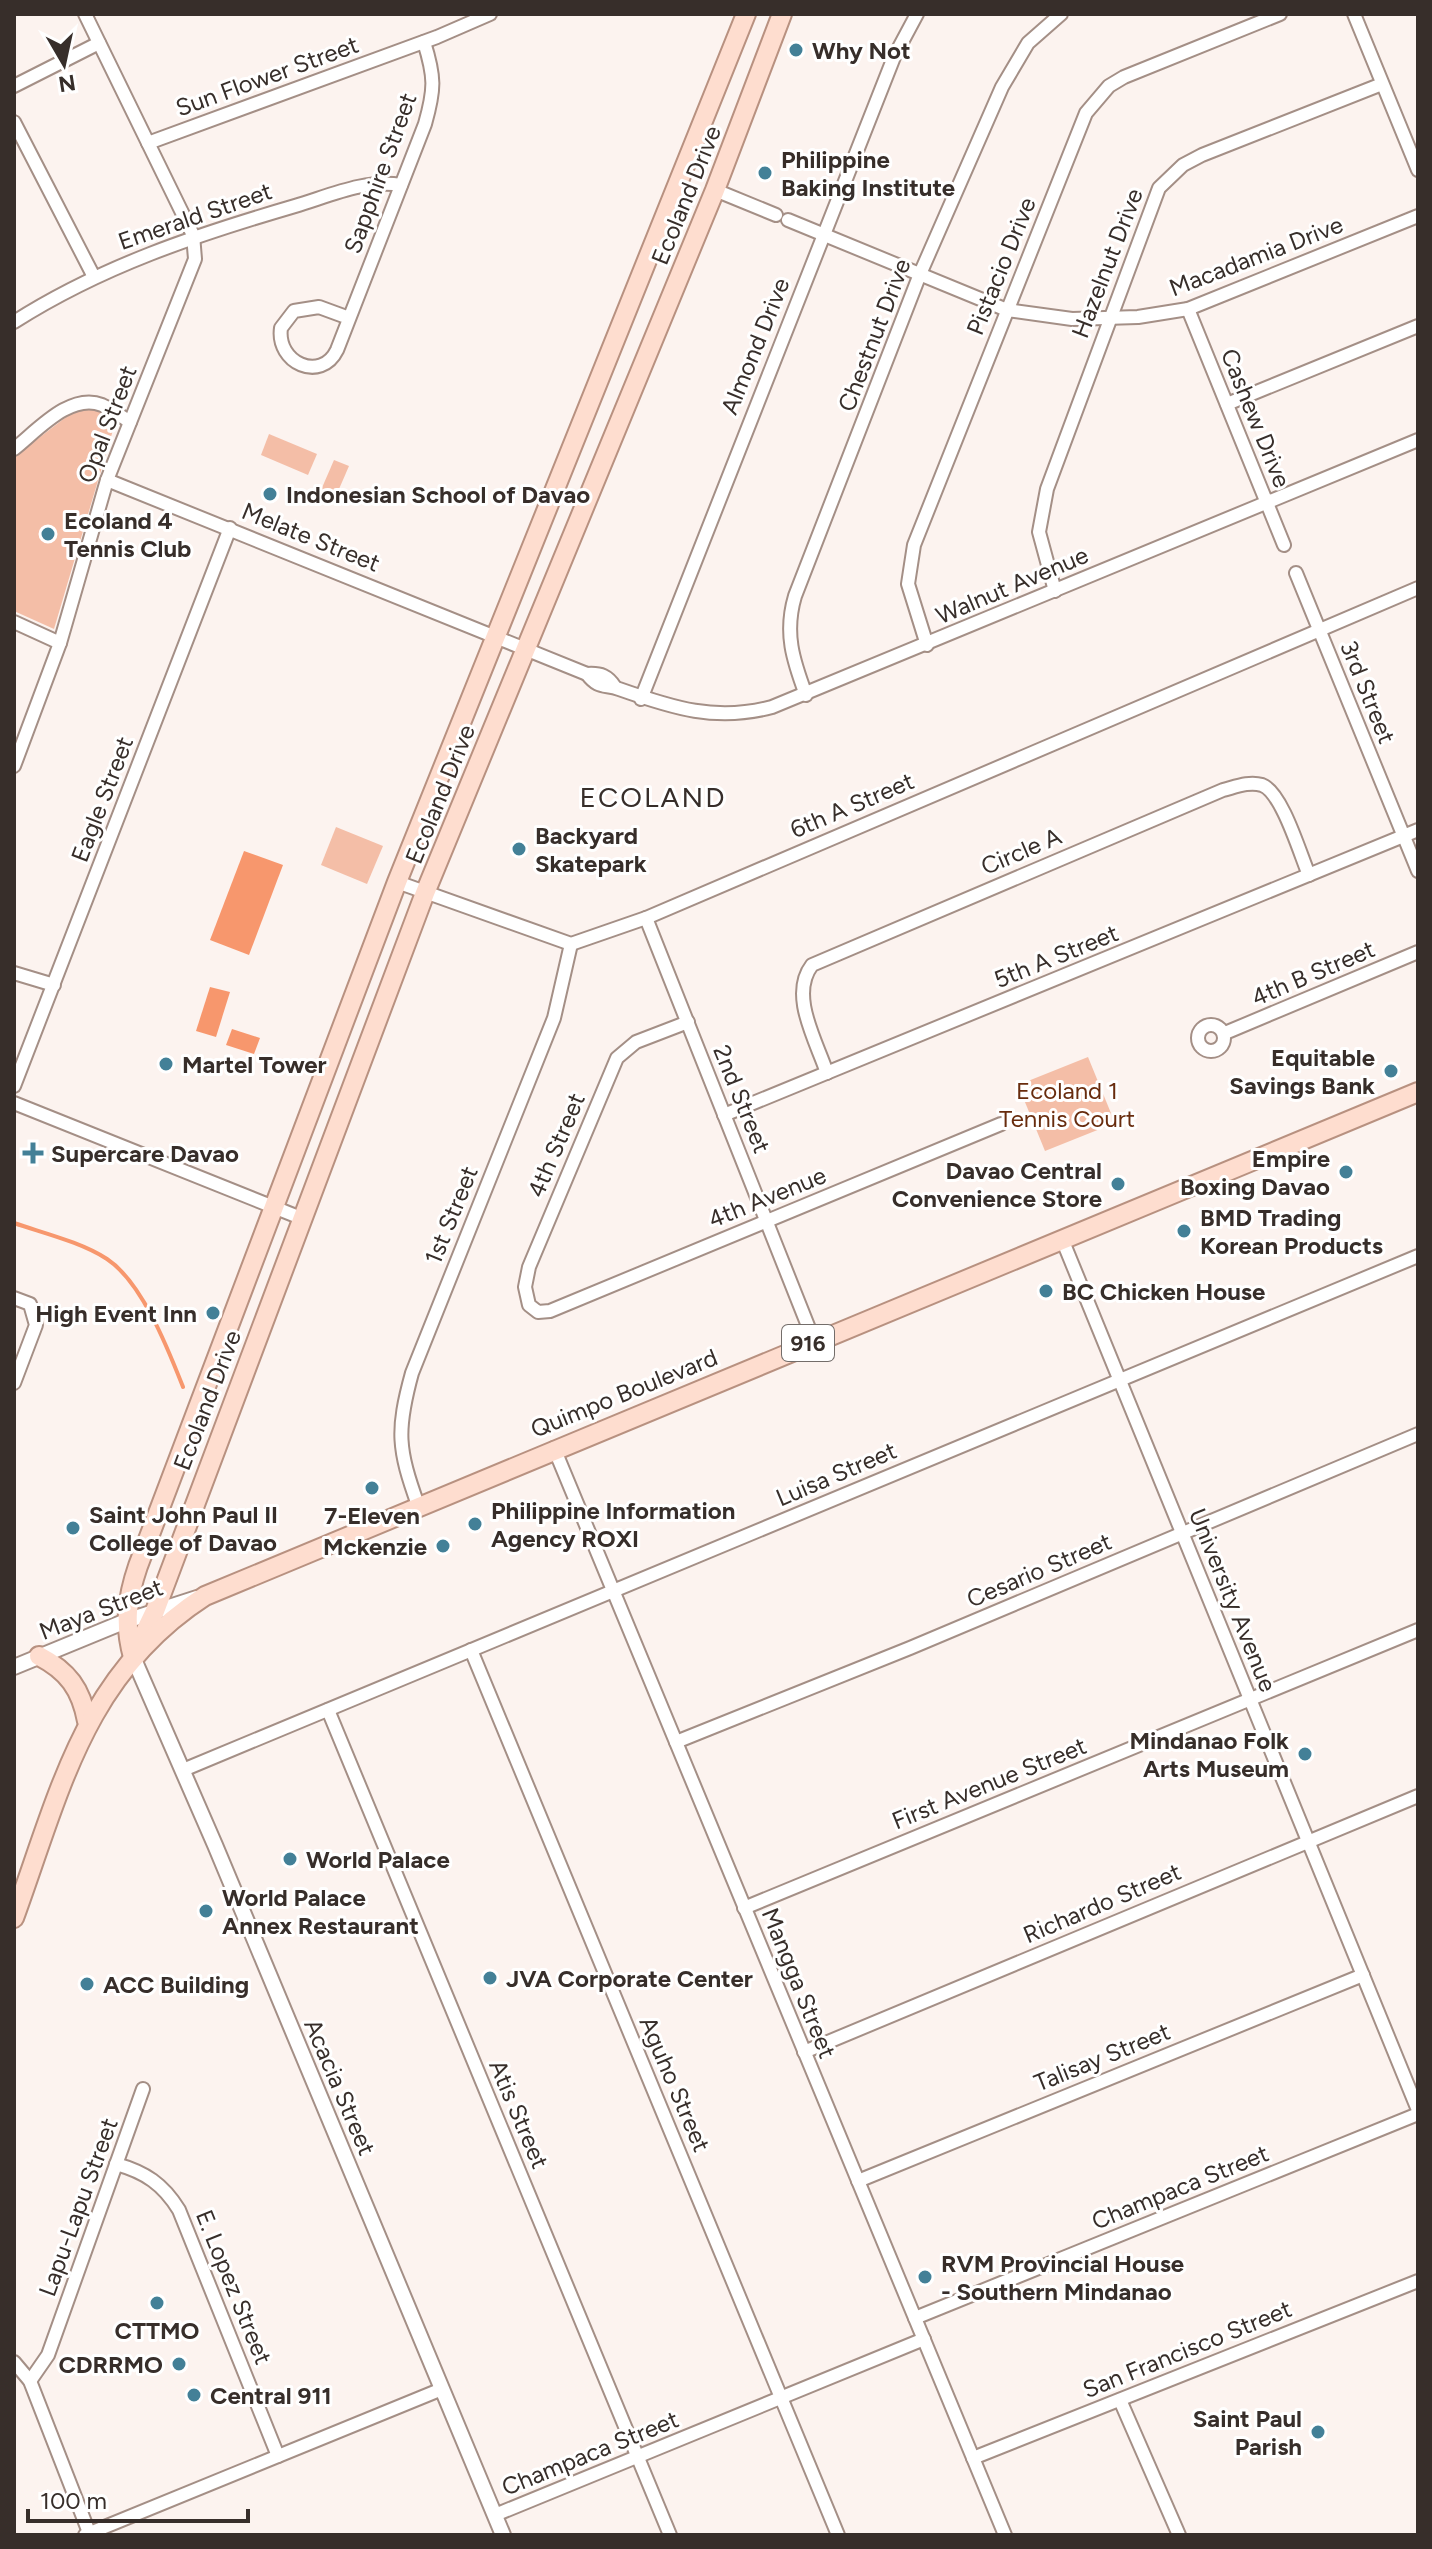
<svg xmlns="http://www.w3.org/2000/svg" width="1432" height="2549" viewBox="0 0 1432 2549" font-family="Figtree,sans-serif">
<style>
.green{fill:#f4bea7}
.water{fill:#f7976d}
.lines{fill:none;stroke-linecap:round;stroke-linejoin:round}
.stream{stroke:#f7976d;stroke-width:4}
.minor-casing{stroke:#a48f86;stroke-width:16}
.tertiary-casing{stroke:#a48f86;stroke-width:18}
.primary-casing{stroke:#b89180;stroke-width:22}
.minor{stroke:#fff;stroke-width:12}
.tertiary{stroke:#fff;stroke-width:14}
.primary{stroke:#feddcf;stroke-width:18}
.poi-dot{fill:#438097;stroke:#fff;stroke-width:3}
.labels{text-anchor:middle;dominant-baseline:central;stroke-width:6;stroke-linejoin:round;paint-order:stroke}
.shield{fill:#fff;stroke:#736d6a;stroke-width:2}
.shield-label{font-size:22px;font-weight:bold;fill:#372e2a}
.poi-label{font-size:24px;font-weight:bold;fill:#372e2a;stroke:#fff;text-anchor:start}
.street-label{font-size:24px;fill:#372e2a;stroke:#fff}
.park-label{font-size:24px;fill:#682c0e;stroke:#fff}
.quarter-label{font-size:28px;letter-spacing:2px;fill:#372e2a;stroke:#fff}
</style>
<rect width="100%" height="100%" fill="#fcf3ef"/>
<g class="green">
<polygon points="91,408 116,420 54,629 14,611 14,457 70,414"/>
<polygon points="269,434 317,454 308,475 261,455"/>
<polygon points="334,460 349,466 336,496 321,490"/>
<polygon points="336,827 383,846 367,884 321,865"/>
<polygon points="1088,1057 1115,1123 1045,1151 1018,1085"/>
</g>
<g class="water">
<polygon points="244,851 283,865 249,955 210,940"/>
<polygon points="210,987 230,992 216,1037 196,1031"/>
<polygon points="232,1029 260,1038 254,1054 226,1045"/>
</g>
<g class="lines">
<path class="stream" d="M14 1223C43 1233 81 1242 107 1259 142 1282 168 1349 183 1387"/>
<g class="minor-casing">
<g id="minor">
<polyline points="1354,14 1418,170"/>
<polyline points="14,86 99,43"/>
<polyline points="14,122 94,277"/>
<polyline points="148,143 437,37 490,14"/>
<polyline points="715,190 776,215"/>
<polyline points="788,220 1007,310 1072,319 1138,317 1188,309 1418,216"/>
<polyline points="1188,309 1284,545"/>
<path d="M349 318 319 307 294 311 281 328C276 363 321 383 337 350L425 124C435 89 435 77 424 42"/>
<path d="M14 322C102 266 196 235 295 206 329 196 365 179 401 185"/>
<polyline points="1227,404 1418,326"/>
<path d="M14 449C36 432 70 392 102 405 111 409 121 416 130 422"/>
<path d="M107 480 587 674C601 673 608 676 615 687"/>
<polyline points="1296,573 1418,871"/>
<polyline points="1055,591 1039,532 1047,489 1159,188 1183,165 1202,155 1382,84"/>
<polyline points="14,622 60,643"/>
<polyline points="927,645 908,584 914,545 1086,113 1109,86 1124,77 1280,14"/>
<path d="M587 674C598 689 605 684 619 689 673 708 716 722 772 707L1418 440"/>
<path d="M806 695C793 660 784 633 795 596L920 274 1002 87 1028 43 1061 14"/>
<polyline points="641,699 894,57 917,14"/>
<polyline points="14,766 60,643 107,480 195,259 193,235 85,14"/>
<polyline points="397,882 571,944 646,918 1418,588"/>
<polyline points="646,918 814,1341"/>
<polyline points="14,973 54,985"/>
<polyline points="688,1022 636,1042 617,1058 529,1267 525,1287 529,1305 538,1312 550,1311 1001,1124"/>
<circle cx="1211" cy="1038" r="13"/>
<polyline points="1225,1033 1418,952"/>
<path d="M827 1073C816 1040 789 995 812 965L1223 790C1235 787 1249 781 1262 785 1282 792 1300 854 1309 875"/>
<polyline points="14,1086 230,528"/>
<polyline points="14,1103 301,1218"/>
<polyline points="724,1115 1418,830"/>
<polyline points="1062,1239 1418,2110"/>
<polyline points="14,1298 30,1304 36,1325 14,1383"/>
<polyline points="554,1448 1005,2535"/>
<path d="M418 1505C398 1449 396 1431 412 1373L554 1018 571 944"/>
<polyline points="471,1650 838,2535"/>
<polyline points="328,1710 670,2535"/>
<polyline points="676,1742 910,1648 1418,1434"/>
<polyline points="183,1770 1418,1256"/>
<polyline points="744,1908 1418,1630"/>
<polyline points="804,2052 1418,1796"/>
<path d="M116 2164C145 2172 163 2184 179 2210L278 2456"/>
<polyline points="858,2181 1363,1975"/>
<polyline points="915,2318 1418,2114"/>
<polyline points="14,2362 30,2381 90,2535"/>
<polyline points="30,2381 48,2355 143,2089"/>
<polyline points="1120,2400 1179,2535"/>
<polyline points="973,2458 1418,2281"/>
<polyline points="495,2515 924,2339"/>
<polyline points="85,2535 442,2389"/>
</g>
</g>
<g class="tertiary-casing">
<g id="tertiary">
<polyline points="133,1657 215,1845 503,2535"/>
<polyline points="14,1667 126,1621 197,1598"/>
</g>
</g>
<g class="primary-casing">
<g id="primary">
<path d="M39 1656C68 1671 81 1689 87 1721"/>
<polyline points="133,1657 155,1611 425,893 715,190 782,14"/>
<path d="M133 1657C124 1625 127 1598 138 1566L397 882 746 14"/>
<path d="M14 1918C60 1792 84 1674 205 1596L1418 1092"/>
</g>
</g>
<use href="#minor" class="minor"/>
<use href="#tertiary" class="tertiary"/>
<use href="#primary" class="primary"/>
</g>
<g class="poi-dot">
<circle cx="796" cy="50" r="8"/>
<circle cx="765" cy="173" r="8"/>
<circle cx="270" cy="494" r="8"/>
<circle cx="48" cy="534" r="8"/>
<circle cx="519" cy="849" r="8"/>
<circle cx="166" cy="1064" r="8"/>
<circle cx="1391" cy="1071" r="8"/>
<path d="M29 1141h8v8h8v8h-8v8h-8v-8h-8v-8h8z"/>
<circle cx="1346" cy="1172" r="8"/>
<circle cx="1118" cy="1184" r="8"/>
<circle cx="1184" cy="1231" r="8"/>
<circle cx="1046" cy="1291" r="8"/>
<circle cx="213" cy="1313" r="8"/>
<circle cx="372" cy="1488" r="8"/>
<circle cx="475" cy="1524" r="8"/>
<circle cx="73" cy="1528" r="8"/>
<circle cx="443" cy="1546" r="8"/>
<circle cx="1305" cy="1754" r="8"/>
<circle cx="290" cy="1859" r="8"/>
<circle cx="206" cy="1911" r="8"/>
<circle cx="490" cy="1978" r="8"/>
<circle cx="87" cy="1984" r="8"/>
<circle cx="925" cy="2277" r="8"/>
<circle cx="157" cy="2303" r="8"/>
<circle cx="179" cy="2364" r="8"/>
<circle cx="194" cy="2395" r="8"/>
<circle cx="1318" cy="2432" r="8"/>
</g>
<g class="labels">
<rect class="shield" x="782" y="1325" width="52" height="36" rx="6"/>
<g class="shield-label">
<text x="808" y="1343">916</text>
</g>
<g class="poi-label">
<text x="812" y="50">Why Not</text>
<text x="781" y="159">Philippine<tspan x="781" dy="28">Baking Institute</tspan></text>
<text x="286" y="494">Indonesian School of Davao</text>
<text x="64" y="520">Ecoland 4<tspan x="64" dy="28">Tennis Club</tspan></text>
<text x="535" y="835">Backyard<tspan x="535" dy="28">Skatepark</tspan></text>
<text x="1375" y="1057" text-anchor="end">Equitable<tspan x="1375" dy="28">Savings Bank</tspan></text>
<text x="182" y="1064">Martel Tower</text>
<text x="51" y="1153">Supercare Davao</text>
<text x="1330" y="1158" text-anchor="end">Empire<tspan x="1330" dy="28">Boxing Davao</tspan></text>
<text x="1102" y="1170" text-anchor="end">Davao Central<tspan x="1102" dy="28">Convenience Store</tspan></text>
<text x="1200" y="1217">BMD Trading<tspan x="1200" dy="28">Korean Products</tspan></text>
<text x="1062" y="1291">BC Chicken House</text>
<text x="197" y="1313" text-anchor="end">High Event Inn</text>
<text x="491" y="1510">Philippine Information<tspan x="491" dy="28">Agency ROXI</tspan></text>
<text x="89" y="1514">Saint John Paul II<tspan x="89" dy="28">College of Davao</tspan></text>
<text x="372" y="1515" text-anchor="middle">7-Eleven</text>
<text x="427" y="1546" text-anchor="end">Mckenzie</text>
<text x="1289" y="1740" text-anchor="end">Mindanao Folk<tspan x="1289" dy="28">Arts Museum</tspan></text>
<text x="306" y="1859">World Palace</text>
<text x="222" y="1897">World Palace<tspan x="222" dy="28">Annex Restaurant</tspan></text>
<text x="506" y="1978">JVA Corporate Center</text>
<text x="103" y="1984">ACC Building</text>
<text x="941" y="2263">RVM Provincial House<tspan x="941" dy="28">- Southern Mindanao</tspan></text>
<text x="157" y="2330" text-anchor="middle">CTTMO</text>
<text x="163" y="2364" text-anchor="end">CDRRMO</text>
<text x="210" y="2395">Central 911</text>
<text x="1302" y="2418" text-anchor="end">Saint Paul<tspan x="1302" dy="28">Parish</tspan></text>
</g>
<g class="street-label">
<text transform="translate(267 76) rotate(-20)">Sun Flower Street</text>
<text transform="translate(380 173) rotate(-70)">Sapphire Street</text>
<text transform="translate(686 195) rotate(-68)">Ecoland Drive</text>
<text transform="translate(195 216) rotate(-19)">Emerald Street</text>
<text transform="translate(1256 256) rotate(-21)">Macadamia Drive</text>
<text transform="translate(1107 263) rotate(-69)">Hazelnut Drive</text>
<text transform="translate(1001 266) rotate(-68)">Pistacio Drive</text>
<text transform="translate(874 335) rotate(-69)">Chestnut Drive</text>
<text transform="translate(755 346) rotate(-68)">Almond Drive</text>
<text transform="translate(1256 418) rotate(68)">Cashew Drive</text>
<text transform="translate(107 424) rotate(-69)">Opal Street</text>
<text transform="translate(311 537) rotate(22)">Melate Street</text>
<text transform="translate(1012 585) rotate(-23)">Walnut Avenue</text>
<text transform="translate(1368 692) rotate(68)">3rd Street</text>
<text transform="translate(440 794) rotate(-68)">Ecoland Drive</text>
<text transform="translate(102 799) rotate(-69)">Eagle Street</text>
<text transform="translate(852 805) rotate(-23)">6th A Street</text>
<text transform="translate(1021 851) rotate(-23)">Circle A</text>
<text transform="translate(1056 956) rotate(-22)">5th A Street</text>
<text transform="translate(1313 973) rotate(-23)">4th B Street</text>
<text transform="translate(742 1099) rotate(68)">2nd Street</text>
<text transform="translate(556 1145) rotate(-67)">4th Street</text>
<text transform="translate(767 1197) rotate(-22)">4th Avenue</text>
<text transform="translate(451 1215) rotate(-68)">1st Street</text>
<text transform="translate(624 1393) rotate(-22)">Quimpo Boulevard</text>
<text transform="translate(207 1400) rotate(-69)">Ecoland Drive</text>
<text transform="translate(836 1474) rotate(-23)">Luisa Street</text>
<text transform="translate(1039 1570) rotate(-23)">Cesario Street</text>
<text transform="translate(1233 1600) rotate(68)">University Avenue</text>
<text transform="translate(101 1609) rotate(-21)">Maya Street</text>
<text transform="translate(989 1783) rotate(-22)">First Avenue Street</text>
<text transform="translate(1102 1903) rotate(-23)">Richardo Street</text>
<text transform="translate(799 1983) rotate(68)">Mangga Street</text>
<text transform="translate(1102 2057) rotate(-22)">Talisay Street</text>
<text transform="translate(675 2084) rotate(67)">Aguho Street</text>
<text transform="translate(340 2087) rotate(67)">Acacia Street</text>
<text transform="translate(519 2114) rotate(67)">Atis Street</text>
<text transform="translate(1180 2187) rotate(-22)">Champaca Street</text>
<text transform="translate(78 2207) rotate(-70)">Lapu-Lapu Street</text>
<text transform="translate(234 2287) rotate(68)">E. Lopez Street</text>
<text transform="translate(1187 2349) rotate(-22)">San Francisco Street</text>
<text transform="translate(590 2453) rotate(-22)">Champaca Street</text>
</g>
<g class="park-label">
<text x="1067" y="1090">Ecoland 1<tspan x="1067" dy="28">Tennis Court</tspan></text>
</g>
<g class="quarter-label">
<text x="653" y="797">ECOLAND</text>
</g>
</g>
<rect width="1432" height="2549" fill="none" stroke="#372e2a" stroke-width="32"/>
<g transform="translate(64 64) rotate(171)" stroke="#ffffff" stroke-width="6" paint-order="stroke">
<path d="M0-6L14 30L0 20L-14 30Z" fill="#372e2a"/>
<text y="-12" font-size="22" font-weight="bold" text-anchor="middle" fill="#372e2a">N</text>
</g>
<path d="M28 2509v12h220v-12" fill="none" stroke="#372e2a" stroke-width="4"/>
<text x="40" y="2509" font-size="24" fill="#372e2a" stroke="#ffffff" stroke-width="6" paint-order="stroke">100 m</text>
</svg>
